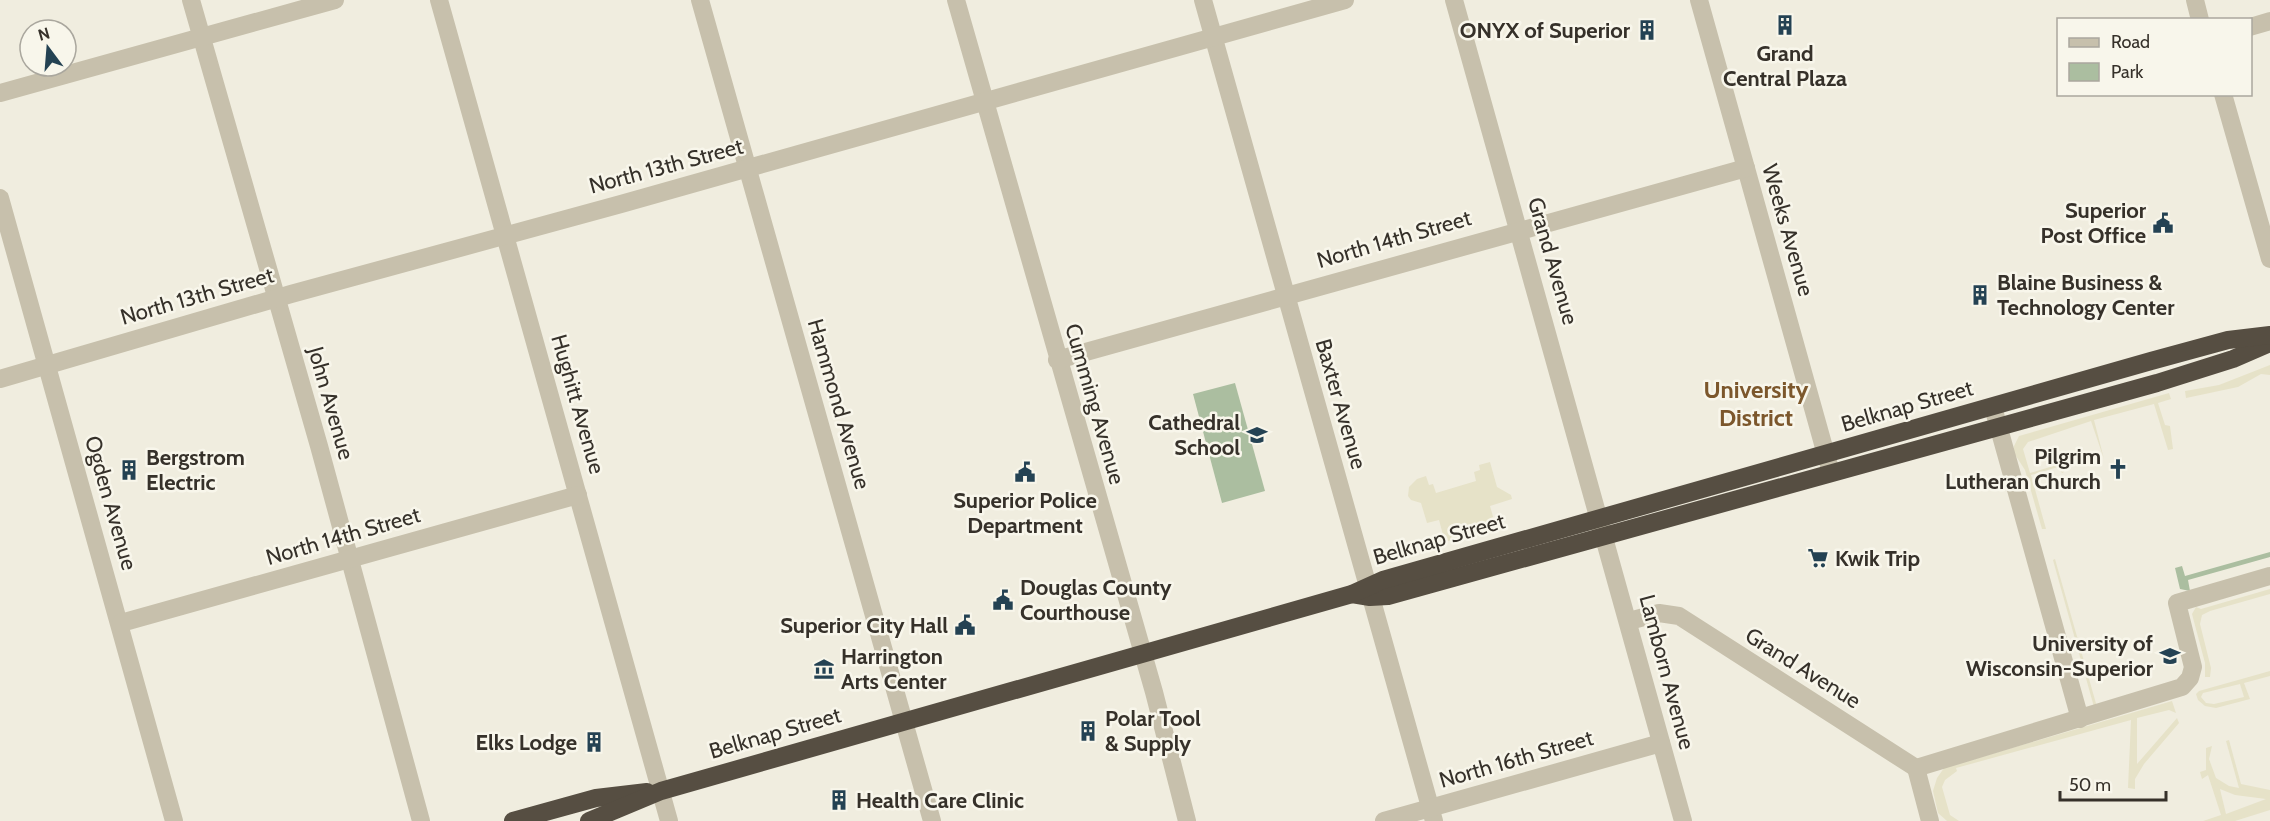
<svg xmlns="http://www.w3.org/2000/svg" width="2270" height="821" viewBox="0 0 2270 821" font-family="Cabin,sans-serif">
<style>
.green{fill:#abbea0}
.plaza{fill:#e6e2c8;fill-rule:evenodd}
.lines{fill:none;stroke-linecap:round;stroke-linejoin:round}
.minor{stroke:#c7c0ac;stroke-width:18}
.highway{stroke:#564e42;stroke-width:18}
.labels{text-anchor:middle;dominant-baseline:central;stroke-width:5;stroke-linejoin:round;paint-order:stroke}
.poi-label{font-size:22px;font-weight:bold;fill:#36312a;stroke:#f8f6eb;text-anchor:end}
.street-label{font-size:22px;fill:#36312a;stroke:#f8f6eb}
.neighbourhood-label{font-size:24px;font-weight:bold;fill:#7c572c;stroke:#f8f6eb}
</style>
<rect width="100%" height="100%" fill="#f0eddf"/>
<g class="green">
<polygon points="1235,383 1265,491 1222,503 1193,394"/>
<polygon points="2270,552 2270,557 2188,580 2190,591 2180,589 2175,568 2182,566 2185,576"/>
</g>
<g class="plaza">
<polygon points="2270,365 2270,375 2261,374 2238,387 2186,398 2185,391 2219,385"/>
<polygon points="2169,393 2171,399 2158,403 2165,425 2170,426 2173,449 2168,450 2154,404 2094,420 2104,459 2091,421 2028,442 2023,449 2030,473 2063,463 2064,466 2064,472 2062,473 2058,467 2031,475 2046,529 2042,529 2025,470 2014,453 2014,446 2019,436"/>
<polygon points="1490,462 1497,487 1511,495 1512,499 1490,506 1496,527 1445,542 1439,520 1427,523 1421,503 1411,500 1408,496 1409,487 1417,479 1426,476 1429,485 1433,484 1436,493 1476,481 1474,472 1480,470 1479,465"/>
<polygon points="2055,559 2097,707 2094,707 2053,560"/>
<polygon points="2270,589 2270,594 2210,611 2202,615 2200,624 2211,668 2210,677 2205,677 2205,663 2192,614 2196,607 2201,609"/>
<path d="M2270 671V676L2244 683 2250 699 2216 708 2205 706 2198 700 2196 694 2199 691ZM2240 684 2244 697 2214 704 2206 703 2201 697 2203 693Z"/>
<polygon points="2172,701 2176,713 2169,710 2137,718 2137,764 2177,718 2179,723 2144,764 2135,779 2135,789 2128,788 2131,720 1956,768 1957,771 1945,780 1942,787 1950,815 1959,821 1947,821 1938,813 1933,791 1937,778 1944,768"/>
<path d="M2229 740 2241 784 2270 790V810L2235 821H2203L2221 815 2208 775 2202 779 2200 772 2206 770V748L2212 746 2209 759 2216 778 2229 786 2239 788 2226 741ZM2220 789 2235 795 2266 799 2226 814Z"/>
</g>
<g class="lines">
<g class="minor">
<polyline points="191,0 319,446 421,821"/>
<polyline points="439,0 669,821"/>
<polyline points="700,0 932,821"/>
<polyline points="956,0 1154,692 1187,821"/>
<polyline points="1203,0 1434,821"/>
<polyline points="1454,0 1683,821"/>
<polyline points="1699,0 1830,469"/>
<polyline points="2195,0 2200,20"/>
<polyline points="2250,27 2270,21"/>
<polyline points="0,93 335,0"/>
<polyline points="2223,94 2270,259"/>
<polyline points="0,198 174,821"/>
<polyline points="1057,360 1746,168"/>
<polyline points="0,379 291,294 621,204 1345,0"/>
<polyline points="1993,407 2080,719"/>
<polyline points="1629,621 1659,613 1679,616 1916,768"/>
<polyline points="121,623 578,495"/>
<polyline points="1916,768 2182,687 2190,678 2193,667 2177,603 2270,576"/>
<polyline points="1916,768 1930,821"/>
<polyline points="1384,821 1661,743"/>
</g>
<g class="highway">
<polyline points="1352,594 1370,597 1388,596 2157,383 2233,359 2270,343"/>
<polyline points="513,821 596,798 647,792"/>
<polyline points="589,821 661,791 1352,594 1383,580 2151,361 2228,340 2270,335"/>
</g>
</g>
<defs>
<g id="building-bare" transform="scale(1.62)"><path d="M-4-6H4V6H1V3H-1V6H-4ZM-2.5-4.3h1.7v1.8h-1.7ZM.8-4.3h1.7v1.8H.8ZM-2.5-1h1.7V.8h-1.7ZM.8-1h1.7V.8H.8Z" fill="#244253" stroke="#f8f6eb" stroke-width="2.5" paint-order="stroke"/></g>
<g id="civic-bare" transform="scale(1.62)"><path d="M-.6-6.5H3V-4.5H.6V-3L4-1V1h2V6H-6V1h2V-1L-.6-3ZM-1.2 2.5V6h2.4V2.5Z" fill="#244253" stroke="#f8f6eb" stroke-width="2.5" paint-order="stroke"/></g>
<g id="school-bare" transform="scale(1.62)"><path d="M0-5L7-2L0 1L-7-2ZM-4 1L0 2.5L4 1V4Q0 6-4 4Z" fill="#244253" stroke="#f8f6eb" stroke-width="2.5" paint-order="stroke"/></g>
<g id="church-bare" transform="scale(1.62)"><path d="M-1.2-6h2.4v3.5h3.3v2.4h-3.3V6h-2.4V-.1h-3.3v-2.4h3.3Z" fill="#244253" stroke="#f8f6eb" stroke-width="2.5" paint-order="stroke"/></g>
<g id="supermarket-bare" transform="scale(1.62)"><path d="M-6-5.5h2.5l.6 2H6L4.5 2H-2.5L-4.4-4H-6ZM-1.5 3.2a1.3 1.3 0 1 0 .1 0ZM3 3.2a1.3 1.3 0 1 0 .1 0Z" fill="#244253" stroke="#f8f6eb" stroke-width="2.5" paint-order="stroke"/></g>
<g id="university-bare" transform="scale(1.62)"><path d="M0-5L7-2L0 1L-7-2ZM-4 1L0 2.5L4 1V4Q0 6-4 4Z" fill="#244253" stroke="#f8f6eb" stroke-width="2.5" paint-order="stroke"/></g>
<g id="museum-bare" transform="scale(1.62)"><path d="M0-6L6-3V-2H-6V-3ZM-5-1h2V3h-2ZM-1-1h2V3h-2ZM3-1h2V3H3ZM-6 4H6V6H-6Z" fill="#244253" stroke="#f8f6eb" stroke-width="2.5" paint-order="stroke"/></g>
</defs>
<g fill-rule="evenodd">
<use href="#building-bare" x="1785" y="25"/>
<use href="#building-bare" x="1647" y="30"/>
<use href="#civic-bare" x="2163" y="223"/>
<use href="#building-bare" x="1980" y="295"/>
<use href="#school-bare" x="1257" y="435"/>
<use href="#church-bare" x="2118" y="469"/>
<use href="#building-bare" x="129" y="470"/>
<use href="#civic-bare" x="1025" y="472"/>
<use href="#supermarket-bare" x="1818" y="558"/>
<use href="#civic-bare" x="1003" y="600"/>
<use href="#civic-bare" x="965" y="625"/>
<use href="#university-bare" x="2170" y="656"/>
<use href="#museum-bare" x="824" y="669"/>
<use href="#building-bare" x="1088" y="731"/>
<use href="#building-bare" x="594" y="742"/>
<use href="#building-bare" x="839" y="800"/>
</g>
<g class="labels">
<g class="poi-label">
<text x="1630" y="30">ONYX of Superior</text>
<text x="1785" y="53" text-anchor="middle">Grand<tspan x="1785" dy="25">Central Plaza</tspan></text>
<text x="2146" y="210">Superior<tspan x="2146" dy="25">Post Office</tspan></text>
<text x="1997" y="282" text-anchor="start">Blaine Business &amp;<tspan x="1997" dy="25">Technology Center</tspan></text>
<text x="1240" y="422">Cathedral<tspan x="1240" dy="25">School</tspan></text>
<text x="2101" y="456">Pilgrim<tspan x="2101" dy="25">Lutheran Church</tspan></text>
<text x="146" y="457" text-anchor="start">Bergstrom<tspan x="146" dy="25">Electric</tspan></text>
<text x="1025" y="500" text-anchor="middle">Superior Police<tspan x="1025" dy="25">Department</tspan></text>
<text x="1835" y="558" text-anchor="start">Kwik Trip</text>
<text x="1020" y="587" text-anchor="start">Douglas County<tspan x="1020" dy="25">Courthouse</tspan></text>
<text x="948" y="625">Superior City Hall</text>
<text x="2153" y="643">University of<tspan x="2153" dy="25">Wisconsin-Superior</tspan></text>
<text x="841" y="656" text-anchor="start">Harrington<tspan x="841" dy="25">Arts Center</tspan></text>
<text x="1105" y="718" text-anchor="start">Polar Tool<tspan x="1105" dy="25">&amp; Supply</tspan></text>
<text x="577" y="742">Elks Lodge</text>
<text x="856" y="800" text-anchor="start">Health Care Clinic</text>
</g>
<g class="street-label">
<text transform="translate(666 166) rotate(-15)">North 13th Street</text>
<text transform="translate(1788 230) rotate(74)">Weeks Avenue</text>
<text transform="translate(1394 239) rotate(-16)">North 14th Street</text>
<text transform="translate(1553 261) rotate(74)">Grand Avenue</text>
<text transform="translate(197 296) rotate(-16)">North 13th Street</text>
<text transform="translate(331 403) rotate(74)">John Avenue</text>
<text transform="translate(578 404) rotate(74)">Hughitt Avenue</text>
<text transform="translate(839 404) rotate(74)">Hammond Avenue</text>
<text transform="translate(1095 404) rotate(74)">Cumming Avenue</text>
<text transform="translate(1341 404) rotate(74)">Baxter Avenue</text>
<text transform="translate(1907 406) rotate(-16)">Belknap Street</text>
<text transform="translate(111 503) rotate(74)">Ogden Avenue</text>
<text transform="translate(343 536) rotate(-16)">North 14th Street</text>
<text transform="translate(1439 539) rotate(-16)">Belknap Street</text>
<text transform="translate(1803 668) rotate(32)">Grand Avenue</text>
<text transform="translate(1667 672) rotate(75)">Lamborn Avenue</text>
<text transform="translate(775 733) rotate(-16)">Belknap Street</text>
<text transform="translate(1516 759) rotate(-16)">North 16th Street</text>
</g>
<g class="neighbourhood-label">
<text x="1756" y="389">University<tspan x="1756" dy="28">District</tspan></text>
</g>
</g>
<rect x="2057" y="18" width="195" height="78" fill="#f8f6eb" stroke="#aaa79e" stroke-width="1.5"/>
<rect x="2069" y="38" width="30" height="9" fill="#c7c0ac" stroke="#aaa79e" stroke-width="1.5"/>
<text x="2111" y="48" font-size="18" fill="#36312a">Road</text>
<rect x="2069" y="63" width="30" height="18" fill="#abbea0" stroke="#aaa79e" stroke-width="1.5"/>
<text x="2111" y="78" font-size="18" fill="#36312a">Park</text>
<g transform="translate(48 48) rotate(344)"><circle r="28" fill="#f8f6eb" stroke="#aaa79e" stroke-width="1.5"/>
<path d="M0-4.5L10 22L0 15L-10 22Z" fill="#244253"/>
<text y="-9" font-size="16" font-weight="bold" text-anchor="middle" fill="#36312a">N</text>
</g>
<path d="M2060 791v9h106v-9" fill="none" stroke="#36312a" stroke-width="3"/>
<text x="2069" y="791" font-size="18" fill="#36312a" stroke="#f8f6eb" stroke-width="4.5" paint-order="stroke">50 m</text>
</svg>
